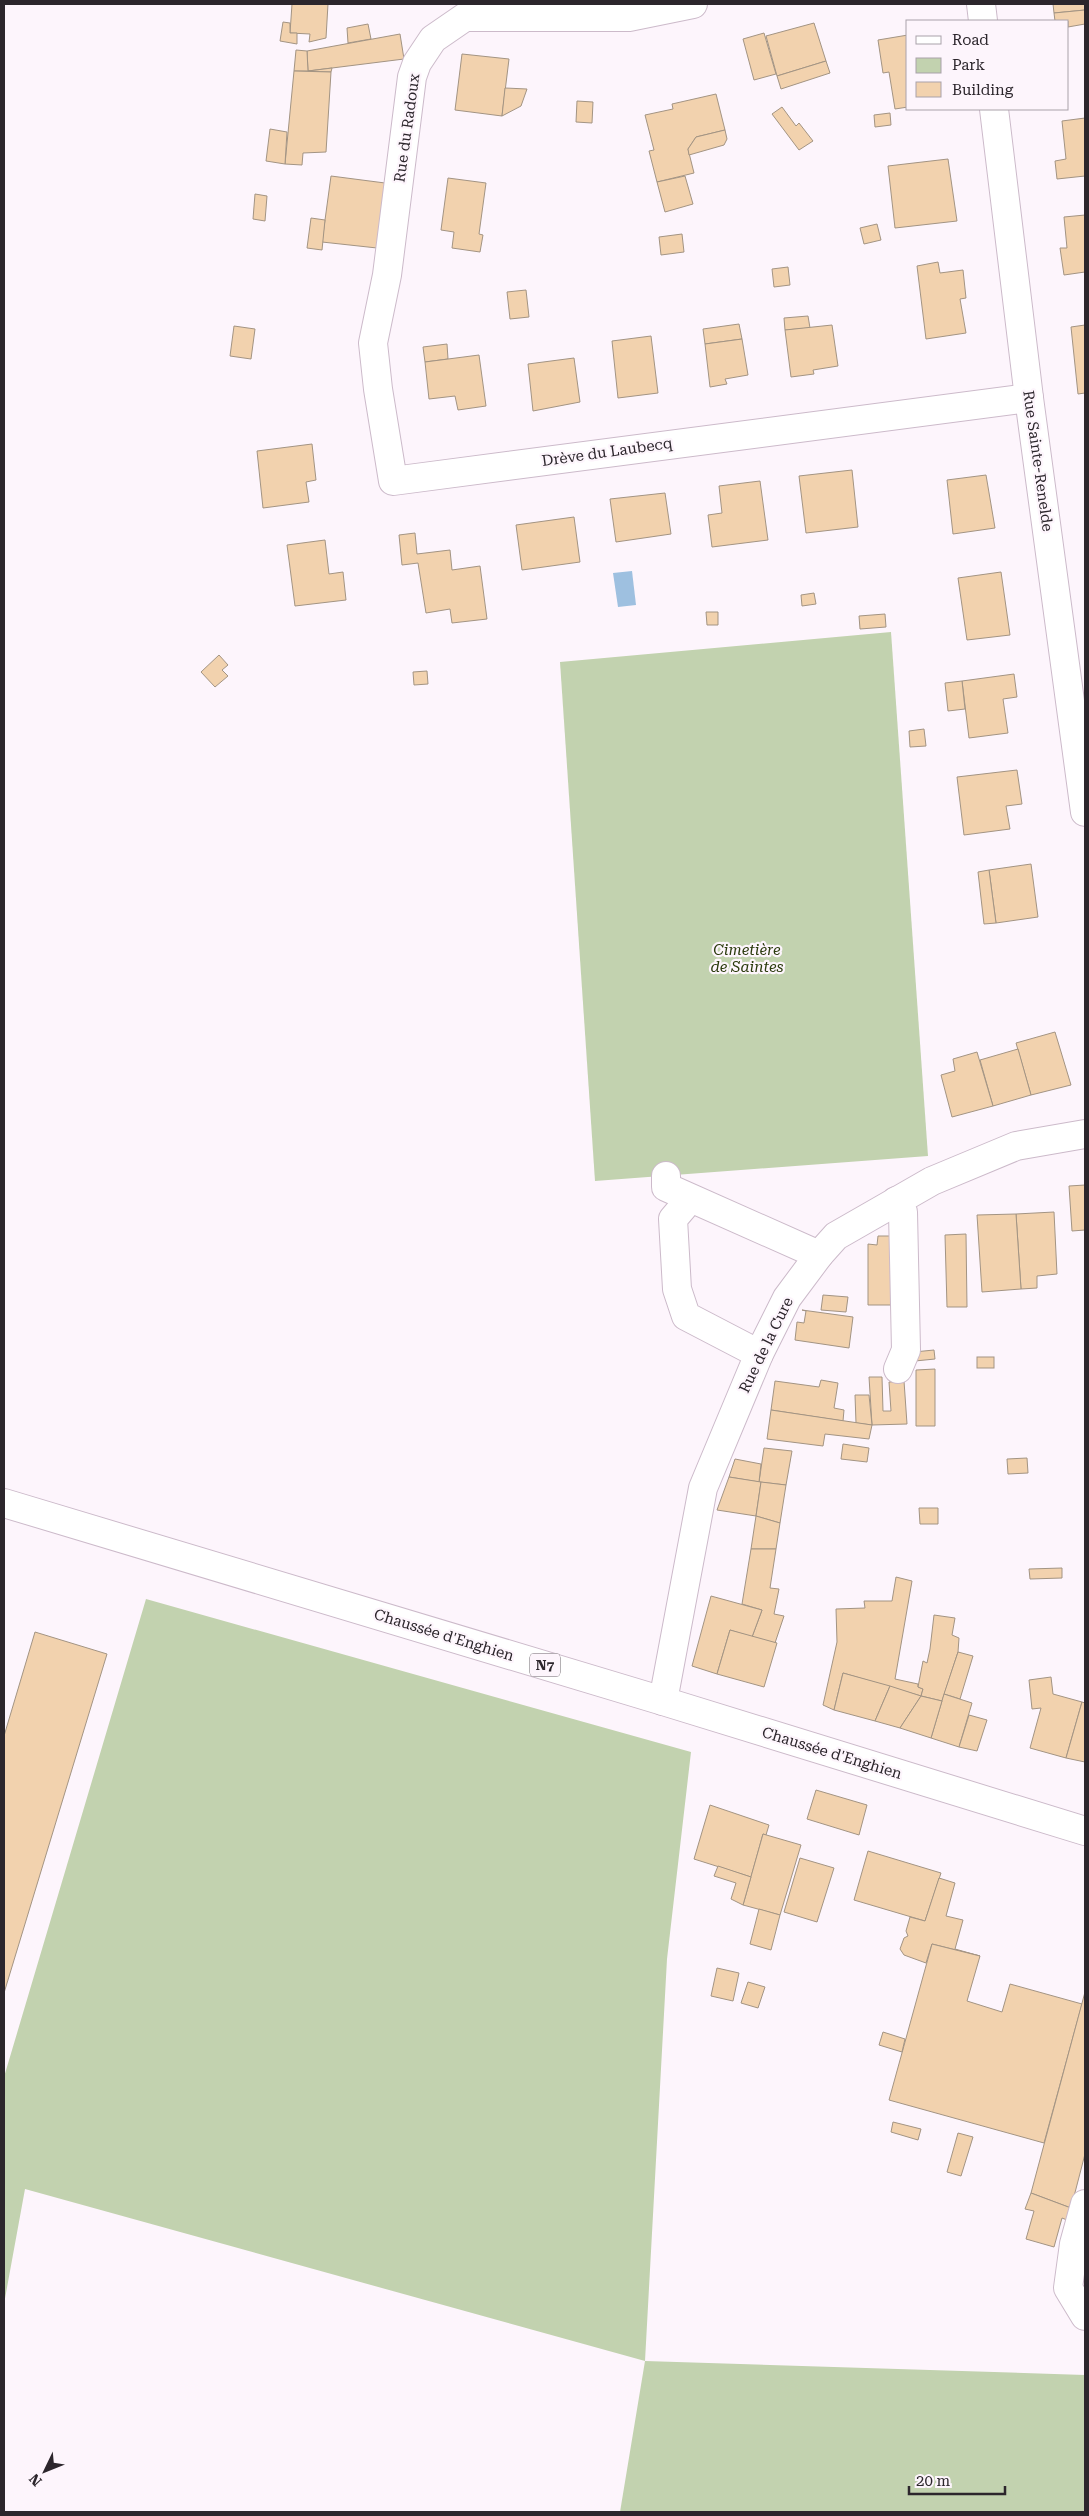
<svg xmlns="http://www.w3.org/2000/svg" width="1089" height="2516" viewBox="0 0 1089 2516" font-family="'Roboto Serif',serif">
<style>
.green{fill:#c2d2af}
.water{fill:#9ec0e0}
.building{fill:#f2d2ae;stroke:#a39483}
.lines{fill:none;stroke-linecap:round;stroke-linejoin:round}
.minor-casing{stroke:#ccbaca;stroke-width:30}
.major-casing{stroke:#ccbaca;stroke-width:30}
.minor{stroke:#fff;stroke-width:28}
.major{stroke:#fff;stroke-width:28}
.labels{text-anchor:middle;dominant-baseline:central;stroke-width:4.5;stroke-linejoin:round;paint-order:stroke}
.shield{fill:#fdf5fc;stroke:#6b646a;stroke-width:1}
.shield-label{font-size:14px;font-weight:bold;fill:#2c262c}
.street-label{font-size:15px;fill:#2c262c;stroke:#fdf5fc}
.park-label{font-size:15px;font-style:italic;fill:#2a3a0c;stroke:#fdf5fc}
</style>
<rect width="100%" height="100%" fill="#fdf5fc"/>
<g class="green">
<polygon points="891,632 928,1156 595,1181 560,662"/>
<polygon points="146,1599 691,1752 667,1959 645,2361 1085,2375 1085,2512 620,2512 645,2361 25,2189 4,2304 4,2077"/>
</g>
<polygon class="water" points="632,571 636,605 618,607 613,573"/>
<g class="building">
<polygon points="292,4 328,4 326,38 309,42 310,34 290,33"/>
<polygon points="1053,4 1085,4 1085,10 1054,13"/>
<polygon points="1085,10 1085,24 1068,27 1068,21 1055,21 1054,13"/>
<polygon points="283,22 290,23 290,33 297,33 297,44 280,41"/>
<polygon points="814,23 826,61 777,76 766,36"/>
<polygon points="368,24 371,39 348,43 347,28"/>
<polygon points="764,33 776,74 754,80 743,39"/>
<polygon points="400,34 404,59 308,71 307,51"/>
<polygon points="908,35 908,107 895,109 889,72 883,73 878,40"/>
<polygon points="296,50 307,51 308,71 294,71"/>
<polygon points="462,54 509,59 502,116 455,110"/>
<polygon points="826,61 830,73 781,89 777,76"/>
<polygon points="332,68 331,72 308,71"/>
<polygon points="294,71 331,72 326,152 303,153 302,165 285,164"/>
<polygon points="505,88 527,89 521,106 502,116"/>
<polygon points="716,94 725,130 696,137 688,149 694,173 657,182 649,151 654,150 645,115 673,109 672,104"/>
<polygon points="577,101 593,102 592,123 576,122"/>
<polygon points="782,107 796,126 799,123 813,141 799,150 772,114"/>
<polygon points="890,113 891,125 875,127 874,115"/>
<polygon points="1085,118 1085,176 1057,179 1055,161 1066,159 1062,121"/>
<polygon points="270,129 287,132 285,164 266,161"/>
<polygon points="725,130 727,139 724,145 689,155 688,149 696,137"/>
<polygon points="948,159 957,221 895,228 888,166"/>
<polygon points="331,176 385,183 377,248 322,242"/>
<polygon points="685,176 693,204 665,212 657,182"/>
<polygon points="448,178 486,183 479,234 483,235 480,252 452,248 454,232 441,230"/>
<polygon points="255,194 267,196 265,221 253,219"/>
<polygon points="1085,215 1085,272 1064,275 1060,248 1067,248 1064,217"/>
<polygon points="311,218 325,220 322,250 307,248"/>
<polygon points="877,224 881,240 864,244 860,228"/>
<polygon points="682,234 684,252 661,255 659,237"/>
<polygon points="938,262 940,273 963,270 966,298 960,299 966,333 926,339 917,266"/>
<polygon points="788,267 790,285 774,287 772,269"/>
<polygon points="526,290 529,317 510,319 507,292"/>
<polygon points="808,316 810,328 785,330 784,318"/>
<polygon points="739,324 742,339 705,344 703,329"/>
<polygon points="832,325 838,366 813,370 814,374 791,377 785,330"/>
<polygon points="1085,325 1085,393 1078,394 1071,327"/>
<polygon points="234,326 255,329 251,359 230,356"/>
<polygon points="651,336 658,393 618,398 612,341"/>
<polygon points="742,339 748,375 725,379 727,384 710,387 705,344"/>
<polygon points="447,344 448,359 425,362 423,347"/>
<polygon points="479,355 486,406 458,410 455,396 429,399 425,362"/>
<polygon points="574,358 580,402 533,411 528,364"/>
<polygon points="312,444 316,480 306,482 309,502 263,508 257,451"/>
<polygon points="852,470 858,527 806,533 799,476"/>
<polygon points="986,475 995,528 953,534 947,480"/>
<polygon points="760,481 768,540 712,547 708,515 722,513 719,486"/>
<polygon points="665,493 671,534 616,542 610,499"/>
<polygon points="574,517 580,562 522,570 516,525"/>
<polygon points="415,533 417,554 450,550 452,570 480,566 487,619 452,623 450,609 426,613 418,563 402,565 399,535"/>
<polygon points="325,540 329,574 343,572 346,600 295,606 287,545"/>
<polygon points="1001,572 1010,635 967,640 958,578"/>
<polygon points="814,593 816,604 802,606 801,595"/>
<polygon points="706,612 718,612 718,625 707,625"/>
<polygon points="885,614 886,627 860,629 859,616"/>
<polygon points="219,655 228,665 222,670 228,676 215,687 201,672"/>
<polygon points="427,671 428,684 414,685 413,672"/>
<polygon points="1014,674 1017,697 1003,699 1008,733 969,738 962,681"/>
<polygon points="962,681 965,709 948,711 945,683"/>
<polygon points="924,729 926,746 910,747 909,731"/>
<polygon points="1017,770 1022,804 1006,806 1010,829 964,835 957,777"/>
<polygon points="1031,864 1038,917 996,923 989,870"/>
<polygon points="989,870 996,923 984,924 978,872"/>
<polygon points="1055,1032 1071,1085 1031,1095 1016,1043"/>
<polygon points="1018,1049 1031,1095 993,1106 980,1060"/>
<polygon points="977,1052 993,1106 952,1117 941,1075 955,1071 953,1059"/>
<polygon points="1085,1185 1085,1230 1072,1231 1069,1186"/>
<polygon points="1054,1212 1057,1274 1037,1276 1037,1288 1021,1289 1016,1214"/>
<polygon points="1016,1214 1021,1289 982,1292 977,1215"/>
<polygon points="966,1234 967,1307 947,1307 945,1235"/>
<polygon points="878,1236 897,1236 897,1305 868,1305 868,1244 877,1245"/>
<polygon points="823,1295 848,1297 846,1312 821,1310"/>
<polygon points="802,1310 853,1317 849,1348 795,1340 797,1322 804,1323 806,1311"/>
<polygon points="934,1350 935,1359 915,1361 914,1352"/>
<rect x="977" y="1357" width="17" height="11"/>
<polygon points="935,1369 935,1426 916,1426 916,1370"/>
<polygon points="869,1377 882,1377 883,1411 891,1411 889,1382 904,1381 907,1424 872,1425"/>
<polygon points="821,1380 838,1383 834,1408 844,1410 843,1421 771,1410 775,1381 819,1387"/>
<polygon points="855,1395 869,1395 872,1425 856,1423"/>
<polygon points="771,1410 872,1425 869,1439 825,1434 823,1446 767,1439"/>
<polygon points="843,1444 869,1448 867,1462 841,1459"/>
<polygon points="764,1448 792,1451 786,1485 759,1482"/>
<polygon points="1027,1458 1028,1473 1008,1474 1007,1459"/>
<polygon points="735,1459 761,1464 759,1482 729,1477"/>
<polygon points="729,1477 761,1482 756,1516 717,1510"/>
<polygon points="761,1482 786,1485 780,1523 756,1516"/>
<polygon points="919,1508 938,1508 938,1524 920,1524"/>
<polygon points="756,1516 780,1523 776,1549 751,1549"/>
<polygon points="751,1549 776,1549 770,1588 779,1589 774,1614 784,1616 775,1643 752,1637 762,1610 742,1604"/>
<polygon points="1062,1568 1062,1578 1030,1579 1029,1569"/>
<polygon points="896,1577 912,1581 895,1679 918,1684 918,1687 923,1689 921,1696 843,1673 834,1710 823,1705 837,1642 836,1609 865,1608 864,1601 892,1601"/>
<polygon points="711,1596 762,1610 752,1637 730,1630 717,1674 692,1666"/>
<polygon points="934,1615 955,1618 952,1635 959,1638 958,1652 942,1701 921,1696 923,1689 918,1687 923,1661 927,1663 930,1649"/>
<polygon points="730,1630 777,1643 764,1687 717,1674"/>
<polygon points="35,1632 107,1654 4,1993 4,1736"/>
<polygon points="958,1652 973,1656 960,1699 944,1694"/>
<polygon points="843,1673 890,1686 875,1721 834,1710"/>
<polygon points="1051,1677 1053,1694 1082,1702 1066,1758 1030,1748 1041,1708 1032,1709 1029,1680"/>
<polygon points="890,1686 921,1696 900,1728 875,1721"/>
<polygon points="944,1694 972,1703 959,1747 931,1738"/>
<polygon points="921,1696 942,1701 931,1738 900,1728"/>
<polygon points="1082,1702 1085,1703 1085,1762 1066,1758"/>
<polygon points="969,1715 987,1720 977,1751 959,1747"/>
<polygon points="816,1790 867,1805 859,1835 807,1819"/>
<polygon points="710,1805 769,1825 766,1835 763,1834 751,1877 694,1859"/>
<polygon points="763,1834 801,1845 780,1915 743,1905"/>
<polygon points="868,1851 941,1873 925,1921 854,1900"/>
<polygon points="800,1858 834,1868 817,1922 784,1912"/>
<polygon points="718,1866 751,1877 743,1905 731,1899 736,1883 714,1876"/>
<polygon points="939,1878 955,1883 946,1916 963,1920 955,1949 980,1956 932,1944 926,1963 904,1955 900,1949 904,1938 908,1936 906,1931 910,1917 925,1921"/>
<polygon points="759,1909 780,1915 771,1950 750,1944"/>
<polygon points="932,1944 980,1956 967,2001 1002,2012 1010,1984 1082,2004 1044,2143 889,2100"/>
<polygon points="717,1968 739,1973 733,2001 711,1996"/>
<polygon points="748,1982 765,1987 758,2008 741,2003"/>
<polygon points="1085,1992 1085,2154 1071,2208 1031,2193"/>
<polygon points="883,2032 905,2039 902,2052 879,2045"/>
<polygon points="893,2122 921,2129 918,2140 891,2132"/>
<polygon points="958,2133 973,2137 961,2176 947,2172"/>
<polygon points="1031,2193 1071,2208 1067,2220 1062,2218 1054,2247 1026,2239 1034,2211 1025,2209"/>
</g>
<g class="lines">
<g class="minor-casing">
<g id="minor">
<polyline points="693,4 629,17 465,17 433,39 417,63 412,77 387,275 373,343 378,389 393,481 1029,398"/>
<polyline points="981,4 983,21"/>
<polyline points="994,109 1029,398 1085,812"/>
<polyline points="666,1176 666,1187 819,1255"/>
<polyline points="690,1199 673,1219 677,1289 686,1316 759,1354"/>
<polyline points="896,1201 903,1212 906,1350 898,1369"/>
<polyline points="663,1701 703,1488 759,1354 787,1298 819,1255 836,1236 932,1181 1016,1146 1085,1134"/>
<polyline points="1085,2204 1074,2244 1068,2288 1085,2316"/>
</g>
</g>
<g class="major-casing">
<polyline id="major" points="4,1503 663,1701 1085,1831"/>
</g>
<use href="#minor" class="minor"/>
<use href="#major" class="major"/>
</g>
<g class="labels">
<rect class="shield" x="530" y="1653.5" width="30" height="23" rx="4"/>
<g class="shield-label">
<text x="545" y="1665">N7</text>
</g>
<g class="street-label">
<text transform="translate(407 128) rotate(-82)">Rue du Radoux</text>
<text transform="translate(607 452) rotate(-8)">Drève du Laubecq</text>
<text transform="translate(1038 461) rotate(82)">Rue Sainte-Renelde</text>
<text transform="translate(766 1345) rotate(-64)">Rue de la Cure</text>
<text transform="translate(444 1635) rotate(17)">Chaussée d'Enghien</text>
<text transform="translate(832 1753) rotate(17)">Chaussée d'Enghien</text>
</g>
<g class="park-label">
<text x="747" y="950">Cimetière<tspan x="747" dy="17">de Saintes</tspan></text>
</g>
</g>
<rect width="1089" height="2516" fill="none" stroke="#2c262c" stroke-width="10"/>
<rect x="906" y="20" width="162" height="90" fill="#fdf5fc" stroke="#a9a2a9"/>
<rect x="916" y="36" width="25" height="8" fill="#ffffff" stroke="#a9a2a9"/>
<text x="952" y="45" font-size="15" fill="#2c262c">Road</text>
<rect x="916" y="58" width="25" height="15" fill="#c2d2af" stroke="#a9a2a9"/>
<text x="952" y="70" font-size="15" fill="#2c262c">Park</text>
<rect x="916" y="82" width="25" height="15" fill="#f2d2ae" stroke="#a9a2a9"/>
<text x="952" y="95" font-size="15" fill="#2c262c">Building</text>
<g transform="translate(45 2471) rotate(227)" stroke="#fdf5fc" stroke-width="4" paint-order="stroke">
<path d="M0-4L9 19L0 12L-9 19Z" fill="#2c262c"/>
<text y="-8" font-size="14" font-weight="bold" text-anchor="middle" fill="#2c262c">N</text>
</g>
<path d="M909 2486v8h96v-8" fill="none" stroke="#2c262c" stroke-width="2.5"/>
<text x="916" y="2486" font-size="15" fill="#2c262c" stroke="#fdf5fc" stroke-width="4" paint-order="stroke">20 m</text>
</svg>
